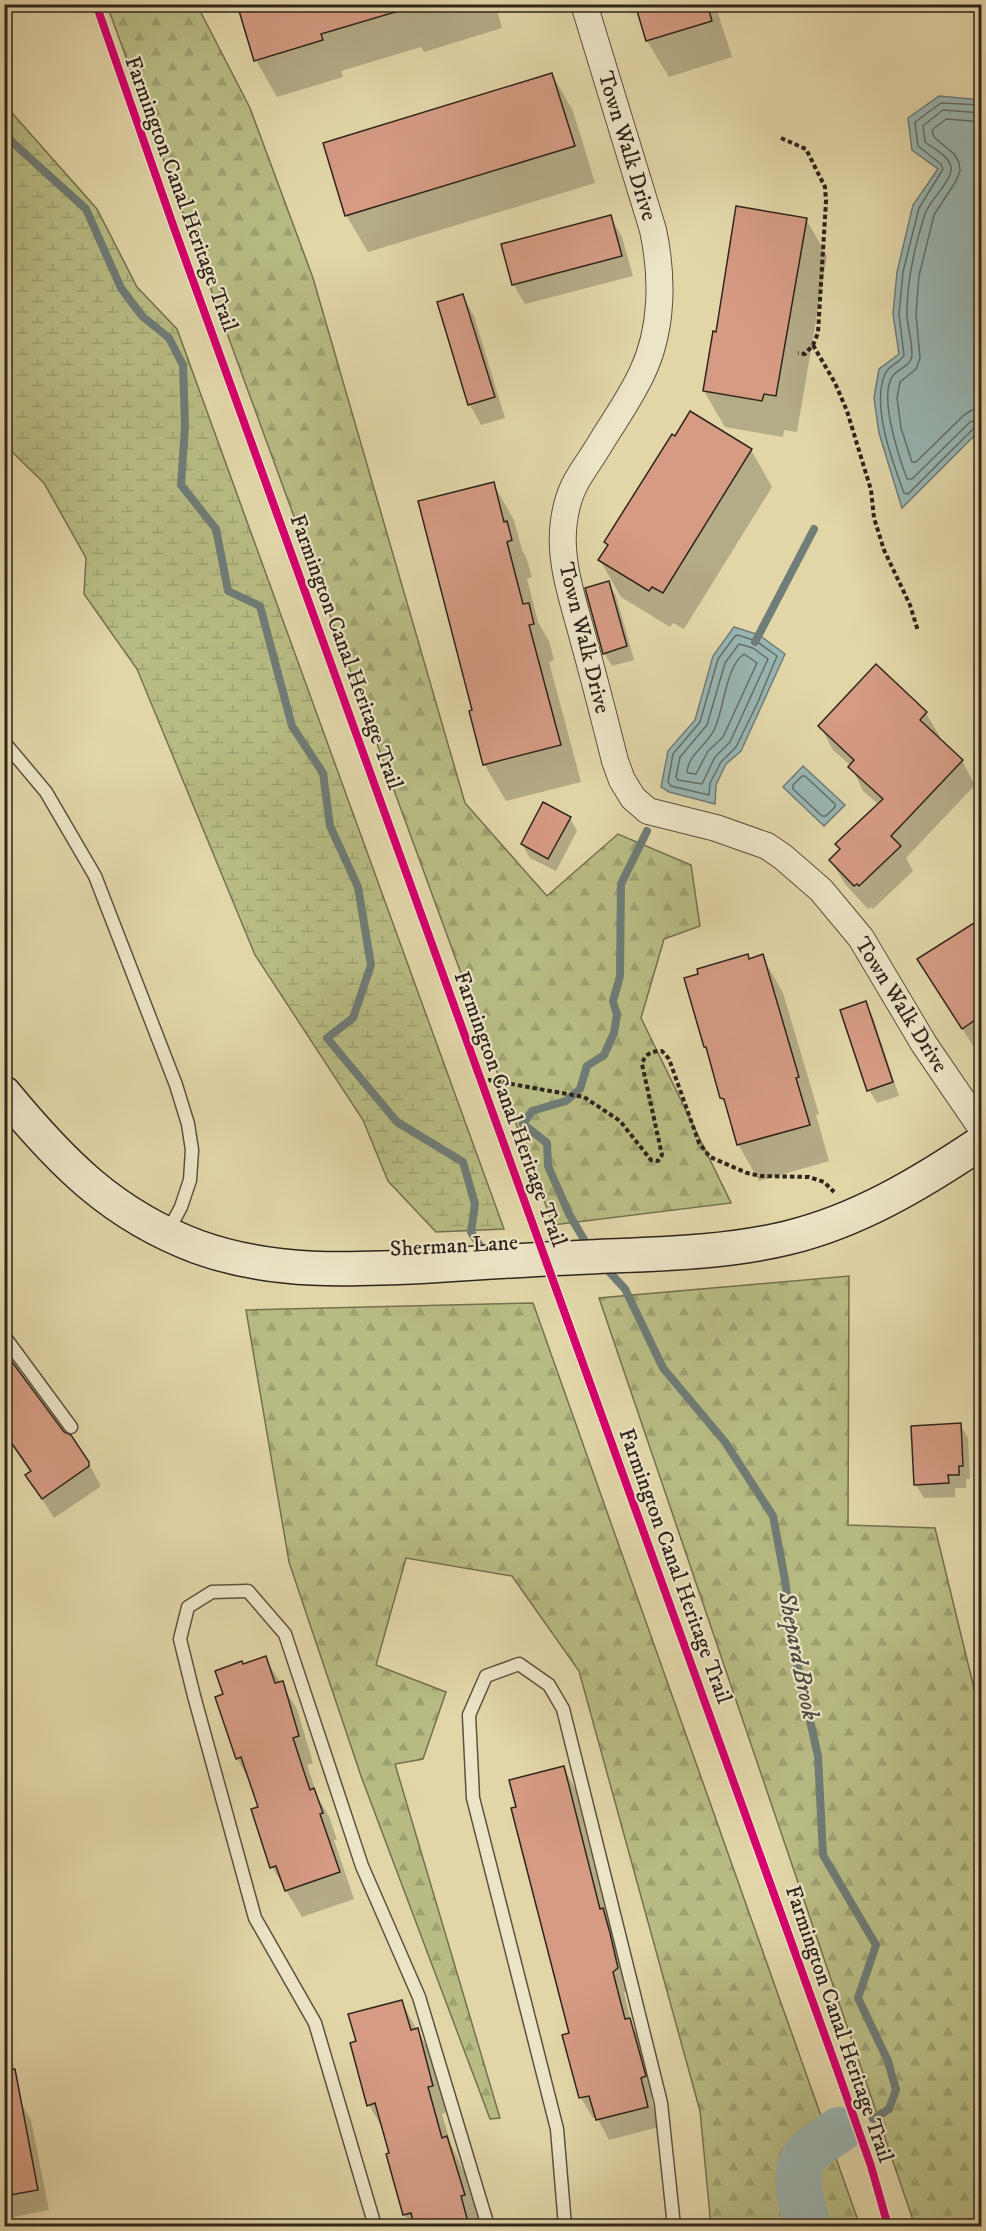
<svg xmlns="http://www.w3.org/2000/svg" width="986" height="2231" viewBox="0 0 986 2231" font-family="'IM FELL DW Pica',serif">
<style>
.forest{fill:url(#forest-firs);stroke:#747050;stroke-width:1.5}
.wetland{fill:url(#wetland-marsh);stroke:#747050;stroke-width:1.5}
.water{fill:#99b6b3;stroke:#6f7c77;stroke-width:1.5}
.shadow{fill:#0003}
.lines{fill:none;stroke-linecap:round;stroke-linejoin:round}
.shore{stroke:#646e68;stroke-width:1.5}
.stream{stroke:#6f7c77;stroke-width:8}
.river{stroke:#99b6b3;stroke-width:46}
.building{fill:#d59b83;stroke:#2f251c;stroke-width:1.5}
.lane-casing{stroke:#5c513f;stroke-width:15}
.street-casing{stroke:#5c513f;stroke-width:28}
.secondary-casing{stroke:#2f251c;stroke-width:36}
.path{stroke:#2f251c;stroke-width:4;stroke-dasharray:4.5 3;stroke-linecap:butt}
.lane{stroke:#ece4c7;stroke-width:12}
.street{stroke:#ece4c7;stroke-width:26}
.secondary{stroke:#ece4c7;stroke-width:33}
.cycleway-casing{stroke:#ece4c7;stroke-width:11}
.cycleway{stroke:#d6006c;stroke-width:8}
.labels{text-anchor:middle;dominant-baseline:central;stroke-width:4.5;stroke-linejoin:round;paint-order:stroke}
.street-label{font-size:22px;fill:#2f251c;stroke:#ece4c7}
.water-label{font-size:24px;font-style:italic;fill:#4a4942;stroke:#ece4c7}
</style>
<defs>
<pattern id="forest-firs" width="22" height="20" patternUnits="userSpaceOnUse" patternTransform="scale(1.5)"><rect width="22" height="20" fill="#b8bc84"/><path d="M5 1l3.5 6h-7zM16 11l3.5 6h-7z" fill="#9ea171"/></pattern>
<pattern id="wetland-marsh" width="20" height="14" patternUnits="userSpaceOnUse" patternTransform="scale(1.5)"><rect width="20" height="14" fill="#b8bc84"/><path d="M1 5h8M5 5V1M11 12h8M15 12V8" fill="none" stroke="#9ea171"/></pattern>
</defs>
<rect width="100%" height="100%" fill="#e2d6a9"/>
<filter id="stains"><feTurbulence type="fractalNoise" baseFrequency=".00333" numOctaves="4"/><feColorMatrix values="0 0 0 0 .2 0 0 0 0 .09 0 0 0 0 .02 0 0 0 .5 -.17"/></filter>
<radialGradient id="worn" r=".72"><stop offset=".6" stop-color="#630" stop-opacity="0"/><stop offset="1" stop-color="#630" stop-opacity=".3"/></radialGradient>
<g class="forest">
<polygon points="107,5 197,5 250,108 313,278 465,803 547,896 618,834 691,865 700,926 664,939 641,1018 731,1203 553,1225"/>
<polygon points="849,1276 848,1525 935,1528 981,1717 981,2226 915,2226 599,1298"/>
<polygon points="533,1303 860,2226 711,2226 700,2111 579,1671 512,1576 406,1558 376,1665 446,1692 423,1759 395,1764 500,2118 490,2119 361,1776 289,1562 246,1310"/>
</g>
<polygon class="wetland" points="4,104 97,209 137,287 177,329 504,1229 436,1232 388,1181 363,1120 255,955 137,669 84,594 86,558 44,483 5,445"/>
<g class="water">
<polygon points="939,96 981,100 981,429 902,508 879,433 874,398 879,369 899,354 893,314 897,272 913,205 938,169 912,150 908,118"/>
<polygon points="734,627 759,635 785,654 741,751 726,764 716,785 715,804 669,792 661,787 668,751 695,720 713,656"/>
<polygon points="803,766 845,805 824,826 783,787"/>
</g>
<g class="shadow">
<polygon points="239,4 495,4 502,28 424,52 421,47 341,71 343,77 277,97 256,60"/>
<polygon points="636,4 715,4 732,57 669,77 647,41"/>
<polygon points="552,74 573,111 595,183 368,252 346,215"/>
<polygon points="610,217 622,237 633,276 525,304 513,284"/>
<polygon points="806,219 827,256 797,432 784,430 783,437 725,427 704,391 717,333"/>
<polygon points="463,296 474,316 505,418 481,425 470,405 439,303"/>
<polygon points="751,450 772,487 684,629 673,623 670,627 621,597 600,560 608,547 606,542"/>
<polygon points="493,483 514,520 522,550 527,560 532,577 527,579 538,622 549,641 554,660 549,662 581,782 506,801 484,764 473,711"/>
<polygon points="608,583 616,596 634,660 612,666 604,653"/>
<polygon points="876,666 926,713 940,737 938,739 962,761 975,785 906,858 913,871 873,909 871,907 868,909 845,884 831,860 841,851 837,844 879,805 863,791 851,766 833,750 820,726"/>
<polygon points="570,818 577,831 556,871 530,858 522,844"/>
<polygon points="982,931 982,1060 919,960"/>
<polygon points="762,956 783,993 819,1114 816,1115 829,1161 759,1181 738,1144 728,1109 721,1097 709,1054 705,1047 749,960"/>
<polygon points="865,1003 873,1017 899,1096 877,1103 869,1090"/>
<polygon points="4,1353 88,1463 100,1484 100,1487 54,1518 27,1475 31,1473 4,1434"/>
<polygon points="960,1424 968,1438 970,1479 966,1479 966,1488 955,1488 955,1497 924,1498 916,1485"/>
<polygon points="265,1658 297,1709 313,1763 307,1765 318,1798 329,1816 337,1840 334,1840 354,1899 302,1917 272,1867 260,1808 251,1783 237,1758 225,1695 243,1666"/>
<polygon points="563,1767 575,1788 608,1920 614,1930 628,1989 624,1993 632,2026 640,2040 656,2097 651,2098 659,2127 609,2140 597,2117 593,2118 581,2098 564,2036 571,2034 518,1808"/>
<polygon points="401,2002 433,2057 447,2112 442,2114 451,2145 466,2176 479,2222 475,2223 476,2226 411,2226 405,2215 388,2155 391,2154 384,2131 369,2105 358,2042"/>
<polygon points="4,2017 21,2103 31,2120 49,2210 9,2218 4,2209"/>
</g>
<g class="lines">
<g class="shore">
<path d="M982 105 941 103 915 122 918 146 941 164 943 169 919 208 903 272 899 314 904 355C900 363 888 366 885 374 871 406 893 463 904 493L908 494 975 427 982 426"/>
<path d="M982 113 943 110 923 126 925 142C933 148 949 156 951 167 953 181 929 200 925 214 915 245 907 280 907 313 907 326 912 340 912 354 912 367 897 368 892 377 879 398 899 457 907 479H912L970 422 982 418"/>
<polyline points="982,122 946,119 932,130 934,137 954,154 959,162 960,171 956,181 934,215 919,276 916,314 920,358 916,369 900,382 897,398 901,428 912,462 916,462 964,415 972,410 982,409"/>
<polygon points="738,635 756,641 777,656 758,702 736,747 721,762 710,783 709,795 671,786 668,782 673,754 700,722 718,659 735,636"/>
<polygon points="739,644 753,648 768,659 730,742 715,757 702,784 678,780 676,777 680,757 707,725 725,663"/>
<path d="M744 654 757 663 723 737 708 751 696 774 688 773 687 771C690 752 708 745 715 728 724 708 726 666 744 654Z"/>
<polygon points="802,776 805,776 835,804 835,807 826,816 822,816 793,789 793,785"/>
</g>
<g class="stream">
<polyline points="4,130 11,141 86,209 121,288 142,316 169,338 183,365 185,426 181,485 216,529 228,591 260,606 292,726 323,773 330,826 358,887 371,965 353,1018 327,1038 397,1122 463,1162 475,1204 471,1232 480,1246 489,1253"/>
<polyline points="755,642 814,529"/>
<polyline points="589,1248 569,1214 548,1166 547,1143 523,1124 532,1111 566,1101 580,1089 587,1066 604,1055 614,1033 617,1015 613,1001 620,976 621,884 647,831"/>
<polyline points="603,1265 625,1289 663,1368 725,1442 773,1516 785,1580 795,1654 818,1756 823,1855 876,1945 858,1998 888,2061 896,2090 889,2109 873,2119"/>
</g>
<path class="river" d="M808 2226C802 2205 790 2171 808 2153 816 2144 829 2137 839 2130"/>
</g>
<g class="building">
<polygon points="237,4 401,4 402,10 321,34 323,40 254,61"/>
<polygon points="635,4 707,4 712,21 646,41"/>
<polygon points="552,73 575,146 345,216 323,143"/>
<polygon points="736,206 807,218 776,396 764,394 762,401 703,391 713,331 716,332"/>
<polygon points="611,215 622,256 512,285 501,244"/>
<polygon points="463,294 495,397 468,405 437,302"/>
<polygon points="690,411 752,449 663,593 652,587 649,591 598,560 608,545 604,542 672,434 675,436"/>
<polygon points="494,482 504,522 507,521 512,540 507,542 523,604 529,603 534,624 529,625 561,745 483,765 469,711 472,710 418,501"/>
<polygon points="609,581 627,646 603,654 585,588"/>
<polygon points="876,664 927,712 920,720 963,760 891,836 901,846 859,886 857,884 854,886 829,860 840,849 835,844 883,799 848,767 854,760 818,726"/>
<polygon points="543,802 571,817 548,859 521,844"/>
<polygon points="974,923 981,934 981,1016 962,1029 917,959"/>
<polygon points="748,954 749,959 763,954 799,1077 796,1078 810,1125 737,1145 724,1099 720,1098 706,1047 704,1047 684,978 698,974 697,969"/>
<polygon points="866,1001 893,1082 867,1091 840,1010"/>
<polygon points="4,1351 64,1432 71,1435 89,1462 89,1466 42,1499 25,1475 31,1471 4,1432"/>
<polygon points="961,1423 963,1466 959,1466 959,1475 948,1475 949,1483 914,1485 911,1426"/>
<polygon points="266,1656 275,1683 283,1681 299,1736 293,1738 310,1790 314,1788 323,1813 320,1814 340,1872 285,1891 276,1866 270,1868 251,1809 258,1807 241,1757 236,1759 215,1697 223,1694 215,1671 242,1661 243,1664"/>
<polygon points="564,1766 600,1909 603,1908 610,1933 618,1968 613,1972 625,2019 630,2018 646,2076 641,2078 648,2107 596,2120 589,2096 579,2098 562,2035 569,2033 511,1808 516,1807 509,1780"/>
<polygon points="402,2000 411,2030 418,2028 433,2086 428,2087 442,2138 447,2136 465,2195 461,2196 468,2222 451,2226 414,2226 411,2213 403,2215 386,2154 389,2153 375,2103 367,2106 350,2043 356,2041 348,2014"/>
<polygon points="15,2069 38,2190 4,2196 4,2070"/>
</g>
<g class="lines">
<g class="lane-casing">
<g id="lane">
<polyline points="4,742 46,792 95,876 176,1085 188,1124 192,1150 190,1180 181,1207 167,1233"/>
<polyline points="4,1336 71,1427"/>
<polyline points="375,2226 315,2023 255,1918 194,1696 180,1639 188,1607 212,1592 248,1591 285,1634 362,1866 419,1997 488,2226"/>
<polyline points="565,2226 557,2129 473,1798 469,1715 486,1676 519,1664 549,1685 563,1709 661,2103 674,2226"/>
</g>
</g>
<g class="street-casing">
<path id="street" d="M584 4 653 230C663 277 663 329 642 373 631 397 614 421 600 444 582 474 569 484 564 521 558 561 574 603 584 642 595 681 605 721 615 761L622 780 633 798 648 811 716 828 767 846 783 857 821 890 861 938 924 1044 982 1129"/>
</g>
<g class="secondary-casing">
<path id="secondary" d="M4 1093C61 1162 112 1215 198 1247 273 1274 351 1270 430 1266 476 1263 522 1260 569 1258 641 1254 716 1255 787 1238 858 1221 921 1183 982 1142"/>
</g>
<g class="path">
<polyline points="781,138 806,149 825,187 826,201 818,333 813,345 805,354 798,353"/>
<polyline points="813,345 835,383 847,411 871,490 874,518 884,550 910,605 918,631"/>
<path d="M481 1082 489 1080 584 1097 620 1121 651 1160 658 1161 662 1155 642 1064C645 1054 651 1051 662 1051L669 1059 699 1143 710 1157 747 1173 761 1176 809 1177 824 1182 834 1192"/>
</g>
<use href="#lane" class="lane"/>
<use href="#street" class="street"/>
<use href="#secondary" class="secondary"/>
<g class="cycleway-casing">
<polyline id="cycleway" points="96,4 173,225 838,2072 871,2166 888,2226"/>
</g>
<use href="#cycleway" class="cycleway"/>
</g>
<g class="labels">
<g class="street-label">
<text transform="translate(627 146) rotate(73)">Town Walk Drive</text>
<text transform="translate(181 194) rotate(70)">Farmington Canal Heritage Trail</text>
<text transform="translate(584 638) rotate(76)">Town Walk Drive</text>
<text transform="translate(346 652) rotate(70)">Farmington Canal Heritage Trail</text>
<text transform="translate(901 1005) rotate(58)">Town Walk Drive</text>
<text transform="translate(510 1109) rotate(70)">Farmington Canal Heritage Trail</text>
<text transform="translate(454 1246) rotate(-3)">Sherman Lane</text>
<text transform="translate(675 1566) rotate(70)">Farmington Canal Heritage Trail</text>
<text transform="translate(839 2024) rotate(71)">Farmington Canal Heritage Trail</text>
</g>
<g class="water-label">
<text transform="translate(798 1656) rotate(79)">Shepard Brook</text>
</g>
</g>
<rect width="986" height="2231" fill="none" stroke="#e2d6a9" stroke-width="24"/>
<rect x="6" y="6" width="974" height="2219" fill="none" stroke="#2f251c" stroke-width="3"/>
<rect x="12" y="12" width="962" height="2207" fill="none" stroke="#2f251c" stroke-width="1.5"/>
<rect width="100%" height="100%" filter="url(#stains)"/>
<rect width="100%" height="100%" fill="url(#worn)"/>
</svg>
